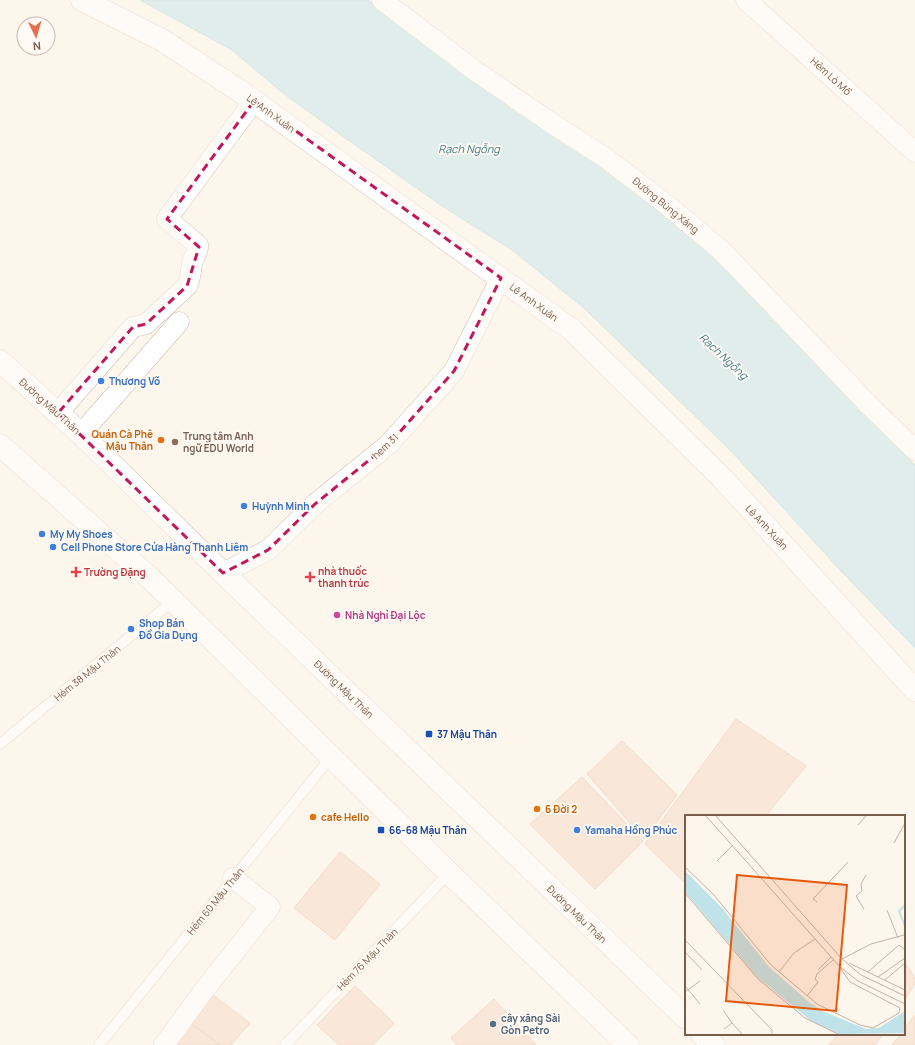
<svg xmlns="http://www.w3.org/2000/svg" width="915" height="1045" viewBox="0 0 915 1045" font-family="Manrope,sans-serif">
<style>
.water{fill:#bfe3e8;stroke:#a5d3da}
.building{fill:#f3d5c3;stroke:#e6bba3}
.lines{fill:none;stroke-linecap:round;stroke-linejoin:round}
.lane-casing{stroke:#d1beb0;stroke-width:11}
.street-casing{stroke:#d1beb0;stroke-width:21}
.secondary-casing{stroke:#d6c0b0;stroke-width:23}
.lane{stroke:#fff;stroke-width:10}
.street{stroke:#fff;stroke-width:20}
.secondary{stroke:#fff;stroke-width:22}
.marked{fill:none;stroke:#c2185b;stroke-width:3;stroke-dasharray:8 5;stroke-linejoin:round}
.shop-dot{fill:#3f7fe0;stroke:#fffaf3;stroke-width:1.5}
.food-dot{fill:#e8710a;stroke:#fffaf3;stroke-width:1.5}
.education-dot{fill:#8d6e63;stroke:#fffaf3;stroke-width:1.5}
.health-dot{fill:#e0444e;stroke:#fffaf3;stroke-width:1.5}
.hotel-dot{fill:#d1479c;stroke:#fffaf3;stroke-width:1.5}
.transit-dot{fill:#1a4fb4;stroke:#fffaf3;stroke-width:1.5}
.service-dot{fill:#5c6f8a;stroke:#fffaf3;stroke-width:1.5}
.labels{text-anchor:middle;dominant-baseline:central;stroke-width:3.5;stroke-linejoin:round;paint-order:stroke}
.street-label{font-size:10px;fill:#7a5c4d;stroke:#fffaf3}
.shop-label{font-size:10px;font-weight:bold;fill:#366cbe;stroke:#fffaf3;text-anchor:start}
.food-label{font-size:10px;font-weight:bold;fill:#c56008;stroke:#fffaf3;text-anchor:start}
.education-label{font-size:10px;font-weight:bold;fill:#785e54;stroke:#fffaf3;text-anchor:start}
.health-label{font-size:10px;font-weight:bold;fill:#be3a42;stroke:#fffaf3;text-anchor:start}
.hotel-label{font-size:10px;font-weight:bold;fill:#b23c85;stroke:#fffaf3;text-anchor:start}
.transit-label{font-size:10px;font-weight:bold;fill:#164399;stroke:#fffaf3;text-anchor:start}
.service-label{font-size:10px;font-weight:bold;fill:#4e5e75;stroke:#fffaf3;text-anchor:start}
.water-label{font-size:11px;font-style:italic;fill:#437c86;stroke:#fffaf3}
.inset-river{fill:none;stroke:#bfe3e8;stroke-width:2}
.inset-road{fill:none;stroke:#c5b3a7;stroke-width:1}
.view{fill:#e8590c;fill-opacity:0.15;stroke:#e8590c;stroke-width:2}
.inset-edge{fill:none;stroke:#7a5c4d;stroke-width:2}
</style>
<rect width="100%" height="100%" fill="#fdf6ec"/>
<polygon class="water" points="140,0 368,0 562,135 674,220 769,314 915,465 915,648 841,571 730,450 584,308 512,250 442,206 334,130 283,93 232,50"/>
<g class="building">
<polygon points="736,719 806,766 768,813 771,816 686,816 686,884 645,844"/>
<polygon points="622,741 677,795 644,839 587,774"/>
<polygon points="582,777 643,841 595,889 530,824"/>
<polygon points="340,852 380,884 335,940 294,908"/>
<polygon points="904,961 915,978 915,984 904,1001"/>
<polygon points="355,986 394,1023 373,1045 339,1045 317,1025"/>
<polygon points="205,989 250,1023 231,1045 220,1045 183,1018"/>
<polygon points="494,999 536,1045 457,1045 451,1038"/>
<polygon points="915,1015 915,1045 892,1045 901,1034 904,1034 904,1029"/>
<polygon points="183,1018 220,1045 164,1045"/>
<polygon points="834,1034 883,1034 875,1045 829,1045 836,1036"/>
</g>
<g class="lines">
<g class="lane-casing">
<g id="lane">
<polyline points="0,744 173,601"/>
<polyline points="99,1045 331,757"/>
<polyline points="285,1045 449,873"/>
</g>
</g>
<g class="street-casing">
<g id="street">
<polyline points="382,0 474,70 547,120 607,159 666,204 723,252 868,404 915,450"/>
<polyline points="746,0 915,152"/>
<path d="M58 413 133 327 146 324 187 286C192 277 190 269 193 260 195 255 199 251 198 245L167 219 254 101"/>
<polyline points="81,434 179,322"/>
<polyline points="223,573 268,550 315,504 389,444 454,371 501,278"/>
<polyline points="164,1045 205,989 270,907 233,878"/>
</g>
</g>
<g class="secondary-casing">
<g id="secondary">
<polyline points="82,0 162,40 240,91 572,330 723,479 915,690"/>
<polyline points="0,361 81,434 193,544 686,1018"/>
<polyline points="0,445 151,579 449,873 628,1045"/>
<polyline points="702,1034 714,1045"/>
</g>
</g>
<use href="#lane" class="lane"/>
<use href="#street" class="street"/>
<use href="#secondary" class="secondary"/>
</g>
<path d="M0 0H915V1045H0ZM254 101 501 278 454 371 389 444 315 504 268 550 223 573 58 413 133 327 146 324 187 286 199 247 167 219Z" fill="#fdf6ec" fill-opacity=".55" fill-rule="evenodd"/>
<path class="marked" d="M254 101 501 278 454 371 389 444 315 504 268 550 223 573 58 413 133 327 146 324 187 286 199 247 167 219Z"/>
<g class="shop-dot">
<circle cx="101" cy="381" r="4"/>
<circle cx="244" cy="506" r="4"/>
<circle cx="42" cy="534" r="4"/>
<circle cx="53" cy="547" r="4"/>
<circle cx="131" cy="629" r="4"/>
<circle cx="577" cy="830" r="4"/>
</g>
<g class="food-dot">
<circle cx="161" cy="440" r="4"/>
<circle cx="537" cy="809" r="4"/>
<circle cx="313" cy="817" r="4"/>
</g>
<circle class="education-dot" cx="175" cy="442" r="4"/>
<g class="health-dot">
<path d="M74 566h4v4h4v4h-4v4h-4v-4h-4v-4h4z"/>
<path d="M308 571h4v4h4v4h-4v4h-4v-4h-4v-4h4z"/>
</g>
<circle class="hotel-dot" cx="337" cy="615" r="4"/>
<g class="transit-dot">
<rect x="425" y="730" width="8" height="8" rx="2"/>
<rect x="377" y="826" width="8" height="8" rx="2"/>
</g>
<circle class="service-dot" cx="493" cy="1024" r="4"/>
<g class="labels">
<g class="street-label">
<text transform="translate(831 76) rotate(42)">Hẻm Lò Mổ</text>
<text transform="translate(271 113) rotate(36)">Lê Anh Xuân</text>
<text transform="translate(666 205) rotate(39)">Đường Búng Xáng</text>
<text transform="translate(534 302) rotate(36)">Lê Anh Xuân</text>
<text transform="translate(50 406) rotate(42)">Đường Mậu Thân</text>
<text transform="translate(385 446) rotate(-43)">hem 31</text>
<text transform="translate(767 527) rotate(47)">Lê Anh Xuân</text>
<text transform="translate(87 673) rotate(-39)">Hẻm 38 Mậu Thân</text>
<text transform="translate(344 689) rotate(44)">Đường Mậu Thân</text>
<text transform="translate(215 901) rotate(-51)">Hẻm 60 Mậu Thân</text>
<text transform="translate(577 914) rotate(44)">Đường Mậu Thân</text>
<text transform="translate(367 959) rotate(-46)">Hẻm 76 Mậu Thân</text>
</g>
<g class="shop-label">
<text x="109" y="381">Thương Võ</text>
<text x="252" y="506">Huỳnh Minh</text>
<text x="50" y="534">My My Shoes</text>
<text x="61" y="547">Cell Phone Store Cửa Hàng Thanh Liêm</text>
<text x="139" y="623">Shop Bán<tspan x="139" dy="12">Đồ Gia Dụng</tspan></text>
<text x="585" y="830">Yamaha Hồng Phúc</text>
</g>
<g class="food-label">
<text x="153" y="434" text-anchor="end">Quán Cà Phê<tspan x="153" dy="12">Mậu Thân</tspan></text>
<text x="545" y="809">6 Đời 2</text>
<text x="321" y="817">cafe Hello</text>
</g>
<g class="education-label">
<text x="183" y="436">Trung tâm Anh<tspan x="183" dy="12">ngữ EDU World</tspan></text>
</g>
<g class="health-label">
<text x="318" y="571">nhà thuốc<tspan x="318" dy="12">thanh trúc</tspan></text>
<text x="84" y="572">Trường Đặng</text>
</g>
<g class="hotel-label">
<text x="345" y="615">Nhà Nghỉ Đại Lộc</text>
</g>
<g class="transit-label">
<text x="437" y="734">37 Mậu Thân</text>
<text x="389" y="830">66-68 Mậu Thân</text>
</g>
<g class="service-label">
<text x="501" y="1018">cây xăng Sài<tspan x="501" dy="12">Gòn Petro</tspan></text>
</g>
<g class="water-label">
<text x="469" y="148">Rạch Ngỗng</text>
<text transform="translate(724 356) rotate(43)">Rạch Ngỗng</text>
</g>
</g>
<g transform="translate(685 815)">
<rect width="220" height="220" fill="#fdf6ec"/>
<path d="M0 56 37 93 84 152 124 187 137 196 181 214 194 213 220 196V218L154 219 126 206 72 162 0 77Z" fill="#bfe3e8"/>
<path class="inset-river" d="M220 90 214 96 220 111"/>
<path class="inset-road" d="M21 1 155 152 173 166 220 189M31 1 157 144 176 160 220 181M173 10 181 1M209 28 220 8M32 46 48 30M0 52 29 80 86 150 132 189 175 210 188 213 214 198 215 193 165 167 156 154M0 78 73 164 120 203 153 219M132 87 128 84 163 47M179 94 171 81 177 76 176 69 181 60M202 95 213 123M0 125 87 215V219M0 137 17 155M157 144 186 129 219 120M164 148 220 175M133 155 146 142M94 157 109 138 130 124M183 157 214 130 220 135M193 162 220 143M200 165 220 148M0 171 15 189M0 177 15 166M122 181 133 167 130 164 132 159 148 145M38 195 47 208 39 214M47 208 57 219"/>
<path class="view" d="M52 60 162 70 151 196 41 186Z"/>
<rect width="220" height="220" class="inset-edge"/>
</g>
<g transform="translate(36 36) rotate(175)"><circle r="19" fill="#fffaf3" stroke="#cabbb1"/>
<path d="M0-3L7 15L0 10L-7 15Z" fill="#e76f51"/>
<text y="-6" font-size="11" font-weight="bold" text-anchor="middle" fill="#7a5c4d">N</text>
</g>
</svg>
